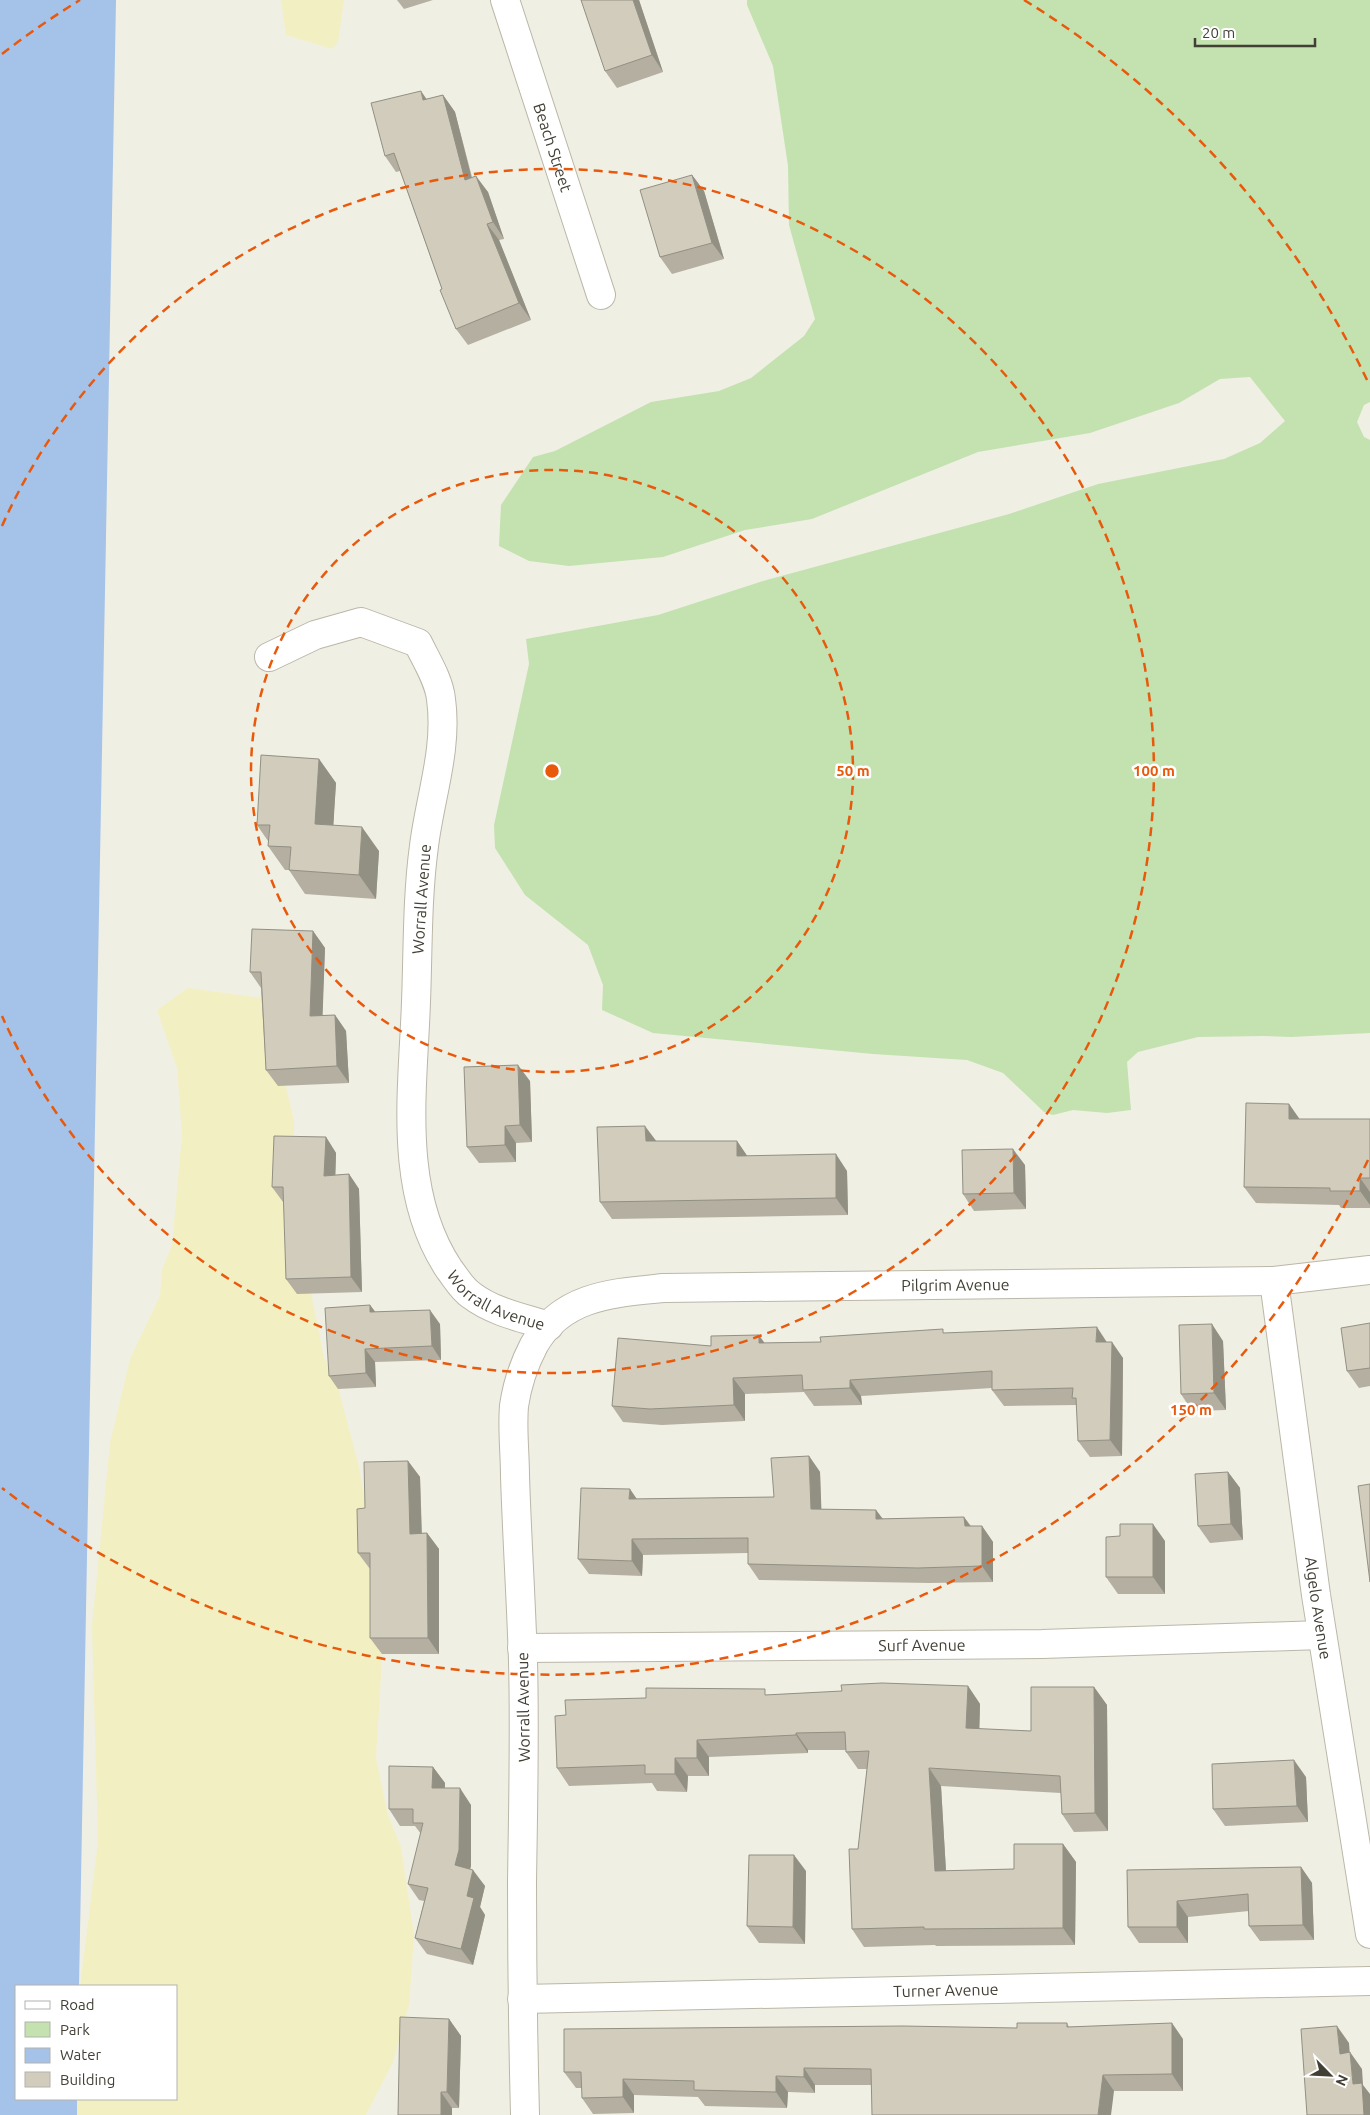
<svg xmlns="http://www.w3.org/2000/svg" width="1370" height="2115" viewBox="0 0 1370 2115" font-family="Ubuntu,sans-serif">
<style>
.green{fill:#c3e2b0}
.sand{fill:#f2f0c2}
.water{fill:#a5c2e9}
.lines{fill:none;stroke-linecap:round;stroke-linejoin:round}
.street-casing{stroke:#bbb7a8;stroke-width:30}
.street{stroke:#fff;stroke-width:28}
.wall{fill:#b4afa1}
.shaded-wall{fill:#928f83}
.building{fill:#d1ccbb;stroke:#928f83}
.ring{fill:none;stroke:#e8590c;stroke-width:2.5;stroke-dasharray:9 6}
.labels{text-anchor:middle;dominant-baseline:central;stroke-width:5;stroke-linejoin:round;paint-order:stroke}
.street-label{font-size:16px;fill:#423f35;stroke:#fff}
.centre{fill:#e8590c;stroke:#fff;stroke-width:2.5}
.ring-label{font-size:15px;text-anchor:middle;font-weight:bold;fill:#e8590c;stroke:#fff;stroke-width:5;stroke-linejoin:round;paint-order:stroke}
</style>
<rect width="100%" height="100%" fill="#f0efe4"/>
<polygon class="green" points="747,0 1370,0 1370,402 1364,405 1357,422 1364,437 1370,440 1370,1033 1291,1037 1263,1036 1198,1037 1138,1052 1127,1062 1131,1110 1107,1113 1073,1110 1053,1115 1044,1112 1003,1073 967,1060 873,1054 653,1033 602,1010 603,985 588,945 525,895 495,848 494,825 529,664 526,639 658,615 763,581 1009,514 1098,484 1224,459 1260,443 1285,421 1250,377 1220,379 1179,403 1090,433 978,452 812,519 745,530 663,557 569,566 529,561 499,546 501,505 533,457 555,451 651,402 719,391 751,378 804,336 815,319 789,225 788,166 773,66 747,5"/>
<g class="sand">
<polygon points="281,0 344,0 338,42 332,49 286,35"/>
<polygon points="188,988 276,1000 278,1053 294,1121 294,1176 306,1267 324,1358 337,1383 358,1463 373,1544 384,1626 376,1758 388,1815 401,1847 414,1935 409,2005 393,2062 366,2115 68,2115 68,2099 176,2099 176,1986 80,1986 98,1841 92,1626 110,1443 130,1359 160,1296 162,1270 172,1245 182,1135 177,1068 157,1010"/>
</g>
<polygon class="water" points="0,0 116,0 79,1986 16,1986 16,2099 77,2099 77,2115 0,2115"/>
<g class="lines">
<g class="street-casing">
<g id="street">
<path id="s1" d="M505 0 601 295"/>
<path id="s2" d="M269 657 315 635 361 622 418 643C426 660 439 680 441 699 448 749 430 797 424 846 417 897 418 950 416 1002 413 1090 397 1191 449 1269 456 1278 462 1289 471 1295 493 1312 523 1318 549 1326"/>
<path id="s3" d="M1274 1281 1316 1595 1370 1934"/>
<path id="s4" d="M522 1648 1042 1644 1322 1635"/>
<path id="s5" d="M522 1999 1370 1981"/>
<path id="s6" d="M525 2115C523 2038 522 1961 522 1883 523 1809 525 1735 523 1661 521 1599 517 1538 515 1476 515 1453 512 1429 514 1406 517 1385 524 1364 534 1345 562 1295 614 1293 664 1288L1274 1281 1370 1270"/>
</g>
</g>
<use href="#street" class="street"/>
</g>
<g class="wall">
<polygon points="397,0 433,0 404,9"/>
<polygon points="639,0 663,72 617,88 605,71"/>
<polygon points="443,95 455,112 472,177 488,192 504,239 499,240 531,320 468,345 456,329 400,171 396,172 385,156 427,99"/>
<polygon points="692,175 704,191 724,259 672,274 660,257"/>
<polygon points="319,759 336,783 333,825 379,851 376,899 305,894 289,870 285,870 268,846 268,841 257,825"/>
<polygon points="313,931 325,948 322,1015 335,1015 346,1031 349,1083 278,1086 266,1070 261,988 250,972"/>
<polygon points="530,1081 532,1142 516,1143 516,1162 479,1163 467,1147"/>
<polygon points="1289,1104 1299,1119 1370,1119 1370,1208 1341,1208 1339,1205 1256,1203 1244,1187"/>
<polygon points="326,1137 336,1153 335,1175 349,1174 359,1189 362,1292 297,1294 286,1279 284,1202 283,1202 272,1187"/>
<polygon points="656,1141 737,1141 747,1156 847,1171 848,1215 612,1219 600,1202"/>
<polygon points="1025,1165 1026,1209 974,1211 963,1194"/>
<polygon points="370,1305 375,1312 440,1324 441,1360 375,1362 376,1387 338,1389 329,1376"/>
<polygon points="1370,1323 1370,1386 1359,1388 1347,1371"/>
<polygon points="945,1333 1107,1342 1123,1358 1122,1456 1090,1457 1078,1441 1077,1405 1004,1406 992,1390 992,1388 861,1396 862,1405 814,1406 804,1392 745,1394 745,1421 662,1425 623,1422 612,1406 711,1346 764,1343 821,1342"/>
<polygon points="1223,1341 1226,1410 1192,1411 1181,1394"/>
<polygon points="809,1456 820,1472 821,1509 876,1510 883,1519 964,1517 971,1526 982,1526 993,1542 993,1582 929,1583 759,1580 748,1564 748,1553 643,1555 642,1576 589,1574 578,1559 636,1499 774,1497"/>
<polygon points="408,1461 420,1477 422,1533 427,1533 439,1549 439,1654 382,1654 370,1638 370,1569 358,1553 365,1508"/>
<polygon points="1228,1472 1240,1488 1243,1540 1210,1543 1198,1526"/>
<polygon points="1165,1541 1165,1594 1118,1594 1106,1577"/>
<polygon points="968,1686 980,1704 979,1729 1031,1731 1094,1687 1107,1705 1108,1831 1074,1832 1062,1814 1061,1793 941,1786 946,1871 1014,1869 1063,1844 1076,1862 1075,1945 936,1946 935,1945 864,1947 852,1929 858,1849 867,1769 858,1769 846,1752 846,1750 808,1750 808,1753 709,1757 709,1776 688,1776 687,1792 657,1791 652,1783 569,1786 557,1768 566,1715 769,1695"/>
<polygon points="433,1767 445,1783 445,1788 471,1805 471,1866 470,1869 485,1886 480,1907 485,1915 473,1965 427,1954 415,1938 424,1901 419,1900 408,1884 421,1834 415,1826 400,1826 389,1809"/>
<polygon points="1306,1777 1308,1822 1225,1826 1213,1809"/>
<polygon points="1301,1867 1312,1883 1314,1940 1260,1941 1249,1926 1249,1911 1188,1917 1188,1943 1139,1943 1128,1927 1127,1870"/>
<polygon points="806,1871 805,1944 759,1943 747,1926"/>
<polygon points="449,2019 461,2036 459,2108 452,2108 452,2115 398,2115"/>
<polygon points="1067,2023 1069,2027 1183,2039 1183,2091 1114,2091 871,2085 815,2085 815,2093 788,2092 787,2108 705,2106 698,2097 634,2095 634,2113 593,2114 582,2098 582,2088 576,2088 564,2072"/>
</g>
<g class="shaded-wall">
<polygon points="633,0 639,0 663,72 652,55"/>
<polygon points="421,91 432,107 423,100"/>
<polygon points="443,95 455,112 476,196 465,180"/>
<polygon points="692,175 704,191 724,259 712,243"/>
<polygon points="476,176 488,192 504,239 493,222"/>
<polygon points="487,224 499,240 531,320 519,303"/>
<polygon points="319,759 336,783 332,848 315,824"/>
<polygon points="362,827 379,851 376,899 359,875"/>
<polygon points="313,931 325,948 322,1033 310,1016"/>
<polygon points="335,1015 346,1031 349,1083 337,1066"/>
<polygon points="518,1065 530,1081 532,1142 520,1125"/>
<polygon points="1289,1104 1301,1121 1289,1119"/>
<polygon points="505,1126 516,1143 516,1162 505,1145"/>
<polygon points="645,1126 657,1142 646,1141"/>
<polygon points="326,1137 336,1153 335,1191 324,1176"/>
<polygon points="737,1141 748,1157 737,1156"/>
<polygon points="1013,1149 1025,1165 1026,1209 1014,1193"/>
<polygon points="836,1154 847,1171 848,1215 836,1198"/>
<polygon points="349,1174 359,1189 362,1292 351,1277"/>
<polygon points="1360,1178 1370,1192 1370,1205 1360,1191"/>
<polygon points="370,1305 380,1318 370,1312"/>
<polygon points="430,1310 440,1324 441,1360 432,1346"/>
<polygon points="1212,1324 1223,1341 1226,1410 1214,1393"/>
<polygon points="1097,1327 1108,1344 1096,1342"/>
<polygon points="759,1335 770,1351 759,1343"/>
<polygon points="1112,1342 1123,1358 1122,1456 1110,1440"/>
<polygon points="365,1349 375,1362 376,1387 366,1373"/>
<polygon points="733,1378 745,1394 745,1421 734,1405"/>
<polygon points="850,1380 861,1396 862,1405 850,1388"/>
<polygon points="809,1456 820,1472 822,1525 811,1509"/>
<polygon points="408,1461 420,1477 422,1550 410,1534"/>
<polygon points="1228,1472 1240,1488 1243,1540 1231,1524"/>
<polygon points="630,1489 641,1505 629,1499"/>
<polygon points="876,1510 887,1525 876,1519"/>
<polygon points="964,1517 975,1533 965,1526"/>
<polygon points="1153,1524 1165,1541 1165,1594 1153,1577"/>
<polygon points="982,1526 993,1542 993,1582 982,1566"/>
<polygon points="427,1533 439,1549 439,1654 428,1638"/>
<polygon points="632,1539 643,1555 642,1576 632,1561"/>
<polygon points="968,1686 980,1704 979,1746 966,1728"/>
<polygon points="1094,1687 1107,1705 1108,1831 1095,1813"/>
<polygon points="796,1733 808,1750 808,1753 796,1735"/>
<polygon points="697,1740 709,1757 709,1776 697,1758"/>
<polygon points="675,1758 688,1776 687,1792 675,1774"/>
<polygon points="1294,1760 1306,1777 1308,1822 1297,1806"/>
<polygon points="433,1767 445,1783 444,1805 432,1788"/>
<polygon points="929,1768 941,1786 947,1889 935,1871"/>
<polygon points="460,1788 471,1805 471,1866 466,1882 455,1865"/>
<polygon points="1063,1844 1076,1862 1075,1945 1063,1928"/>
<polygon points="794,1855 806,1871 805,1944 793,1927"/>
<polygon points="1301,1867 1312,1883 1314,1940 1303,1925"/>
<polygon points="473,1870 485,1886 480,1907 485,1915 473,1965 461,1949 467,1896"/>
<polygon points="1177,1901 1188,1917 1188,1943 1177,1927"/>
<polygon points="449,2019 461,2036 459,2108 447,2092"/>
<polygon points="1172,2023 1183,2039 1183,2091 1172,2074"/>
<polygon points="1337,2026 1349,2043 1351,2070 1340,2054"/>
<polygon points="1350,2052 1362,2069 1363,2085 1370,2094 1370,2115 1364,2115 1353,2084"/>
<polygon points="804,2068 815,2085 815,2093 804,2077"/>
<polygon points="1103,2075 1114,2091 1111,2115 1098,2115"/>
<polygon points="776,2076 788,2092 787,2108 776,2092"/>
<polygon points="623,2079 634,2095 634,2113 623,2097"/>
<polygon points="441,2092 452,2108 452,2115 441,2115"/>
</g>
<g class="building">
<polygon points="581,0 633,0 652,55 605,71"/>
<polygon points="421,91 423,100 443,95 465,180 476,176 493,222 487,224 519,303 456,329 440,290 442,289 394,153 385,156 371,103"/>
<polygon points="692,175 712,243 660,257 640,190"/>
<polygon points="261,755 319,759 315,824 362,827 359,875 289,870 291,847 268,846 270,825 257,825"/>
<polygon points="252,929 313,931 310,1016 335,1015 337,1066 266,1070 261,972 250,972"/>
<polygon points="518,1065 520,1125 505,1126 505,1145 467,1147 464,1067"/>
<polygon points="1246,1103 1289,1104 1289,1119 1370,1119 1370,1178 1360,1178 1360,1191 1330,1191 1330,1188 1244,1187"/>
<polygon points="645,1126 646,1141 737,1141 737,1156 836,1154 836,1198 600,1202 597,1127"/>
<polygon points="274,1136 326,1137 324,1176 349,1174 351,1277 286,1279 283,1187 272,1187"/>
<polygon points="1013,1149 1014,1193 963,1194 962,1150"/>
<polygon points="370,1305 370,1312 430,1310 432,1346 365,1349 366,1373 329,1376 325,1308"/>
<polygon points="1370,1323 1370,1368 1347,1371 1341,1328"/>
<polygon points="1212,1324 1214,1393 1181,1394 1179,1325"/>
<polygon points="1097,1327 1096,1342 1112,1342 1110,1440 1078,1441 1076,1398 1072,1398 1073,1388 992,1390 992,1371 850,1380 850,1388 803,1390 802,1375 733,1378 734,1405 650,1409 612,1406 618,1338 711,1346 711,1336 759,1335 759,1343 821,1342 820,1337 943,1329 943,1333"/>
<polygon points="809,1456 811,1509 876,1510 876,1519 964,1517 965,1526 982,1526 982,1566 918,1568 748,1564 748,1538 632,1539 632,1561 578,1559 581,1488 630,1489 629,1499 774,1497 771,1458"/>
<polygon points="408,1461 410,1534 427,1533 428,1638 370,1638 370,1553 358,1553 357,1509 365,1508 364,1462"/>
<polygon points="1228,1472 1231,1524 1198,1526 1195,1474"/>
<polygon points="1370,1484 1370,1582 1358,1486"/>
<polygon points="1120,1524 1153,1524 1153,1577 1106,1577 1106,1537 1120,1536"/>
<polygon points="882,1683 968,1686 966,1728 1031,1731 1031,1687 1094,1687 1095,1813 1062,1814 1060,1776 929,1768 935,1871 1014,1869 1014,1844 1063,1844 1063,1928 924,1929 924,1927 852,1929 849,1849 858,1849 869,1751 846,1752 845,1732 796,1733 796,1735 697,1740 697,1758 675,1758 675,1774 645,1774 645,1765 557,1768 555,1716 566,1715 565,1700 646,1698 646,1688 765,1689 765,1695 842,1691 841,1685"/>
<polygon points="1294,1760 1297,1806 1213,1809 1212,1764"/>
<polygon points="389,1766 433,1767 432,1788 460,1788 459,1850 455,1865 473,1870 467,1896 474,1898 461,1949 415,1938 428,1888 408,1884 423,1823 413,1823 413,1809 389,1809"/>
<polygon points="749,1855 794,1855 793,1927 747,1926"/>
<polygon points="1301,1867 1303,1925 1249,1926 1248,1894 1177,1901 1177,1927 1128,1927 1127,1870"/>
<polygon points="400,2017 449,2019 447,2092 441,2092 441,2115 398,2115"/>
<polygon points="1017,2023 1067,2023 1067,2027 1172,2023 1172,2074 1103,2075 1098,2115 872,2115 871,2069 804,2068 804,2077 776,2076 776,2092 694,2090 694,2081 623,2079 623,2097 582,2098 581,2072 564,2072 564,2029 903,2026 1017,2028"/>
<polygon points="1337,2026 1340,2054 1350,2052 1353,2084 1362,2083 1364,2115 1307,2115 1301,2029"/>
</g>
<g class="ring">
<circle cx="552" cy="771" r="301"/>
<path d="M2 526A602 602 0 1 1 2 1016"/>
<path d="M1368 1160A904 904 0 0 1 2 1488M2 54A904 904 0 0 1 80 0M1024 0A904 904 0 0 1 1368 382"/>
</g>
<g class="labels">
<g class="street-label">
<text stroke="none"><textPath href="#s1" startOffset="155">Beach Street</textPath></text>
<text transform="translate(421 899) rotate(-86)">Worrall Avenue</text>
<text stroke="none"><textPath href="#s6" startOffset="1214">Pilgrim Avenue</textPath></text>
<text stroke="none"><textPath href="#s2" startOffset="858">Worrall Avenue</textPath></text>
<text stroke="none"><textPath href="#s3" startOffset="330">Algelo Avenue</textPath></text>
<text stroke="none"><textPath href="#s4" startOffset="400">Surf Avenue</textPath></text>
<text transform="translate(523 1707) rotate(-91)">Worrall Avenue</text>
<text stroke="none"><textPath href="#s5" startOffset="424">Turner Avenue</textPath></text>
</g>
</g>
<circle cx="552" cy="771" r="8" class="centre"/>
<g class="ring-label">
<text x="853" y="776">50 m</text>
<text x="1154" y="776">100 m</text>
<text x="1191" y="1415">150 m</text>
</g>
<rect x="15" y="1985" width="162" height="115" fill="#ffffff" stroke="#b3b2ae"/>
<rect x="25" y="2001" width="25" height="8" fill="#ffffff" stroke="#b3b2ae"/>
<text x="60" y="2010" font-size="15" fill="#423f35">Road</text>
<rect x="25" y="2022" width="25" height="15" fill="#c3e2b0" stroke="#b3b2ae"/>
<text x="60" y="2035" font-size="15" fill="#423f35">Park</text>
<rect x="25" y="2048" width="25" height="15" fill="#a5c2e9" stroke="#b3b2ae"/>
<text x="60" y="2060" font-size="15" fill="#423f35">Water</text>
<rect x="25" y="2072" width="25" height="15" fill="#d1ccbb" stroke="#b3b2ae"/>
<text x="60" y="2085" font-size="15" fill="#423f35">Building</text>
<g transform="translate(1330 2075) rotate(114)" stroke="#ffffff" stroke-width="4" paint-order="stroke">
<path d="M0-4L9 19L0 12L-9 19Z" fill="#423f35"/>
<text y="-8" font-size="14" font-weight="bold" text-anchor="middle" fill="#423f35">N</text>
</g>
<path d="M1195 38v8h120v-8" fill="none" stroke="#423f35" stroke-width="2.5"/>
<text x="1202" y="38" font-size="15" fill="#423f35" stroke="#ffffff" stroke-width="4" paint-order="stroke">20 m</text>
</svg>
